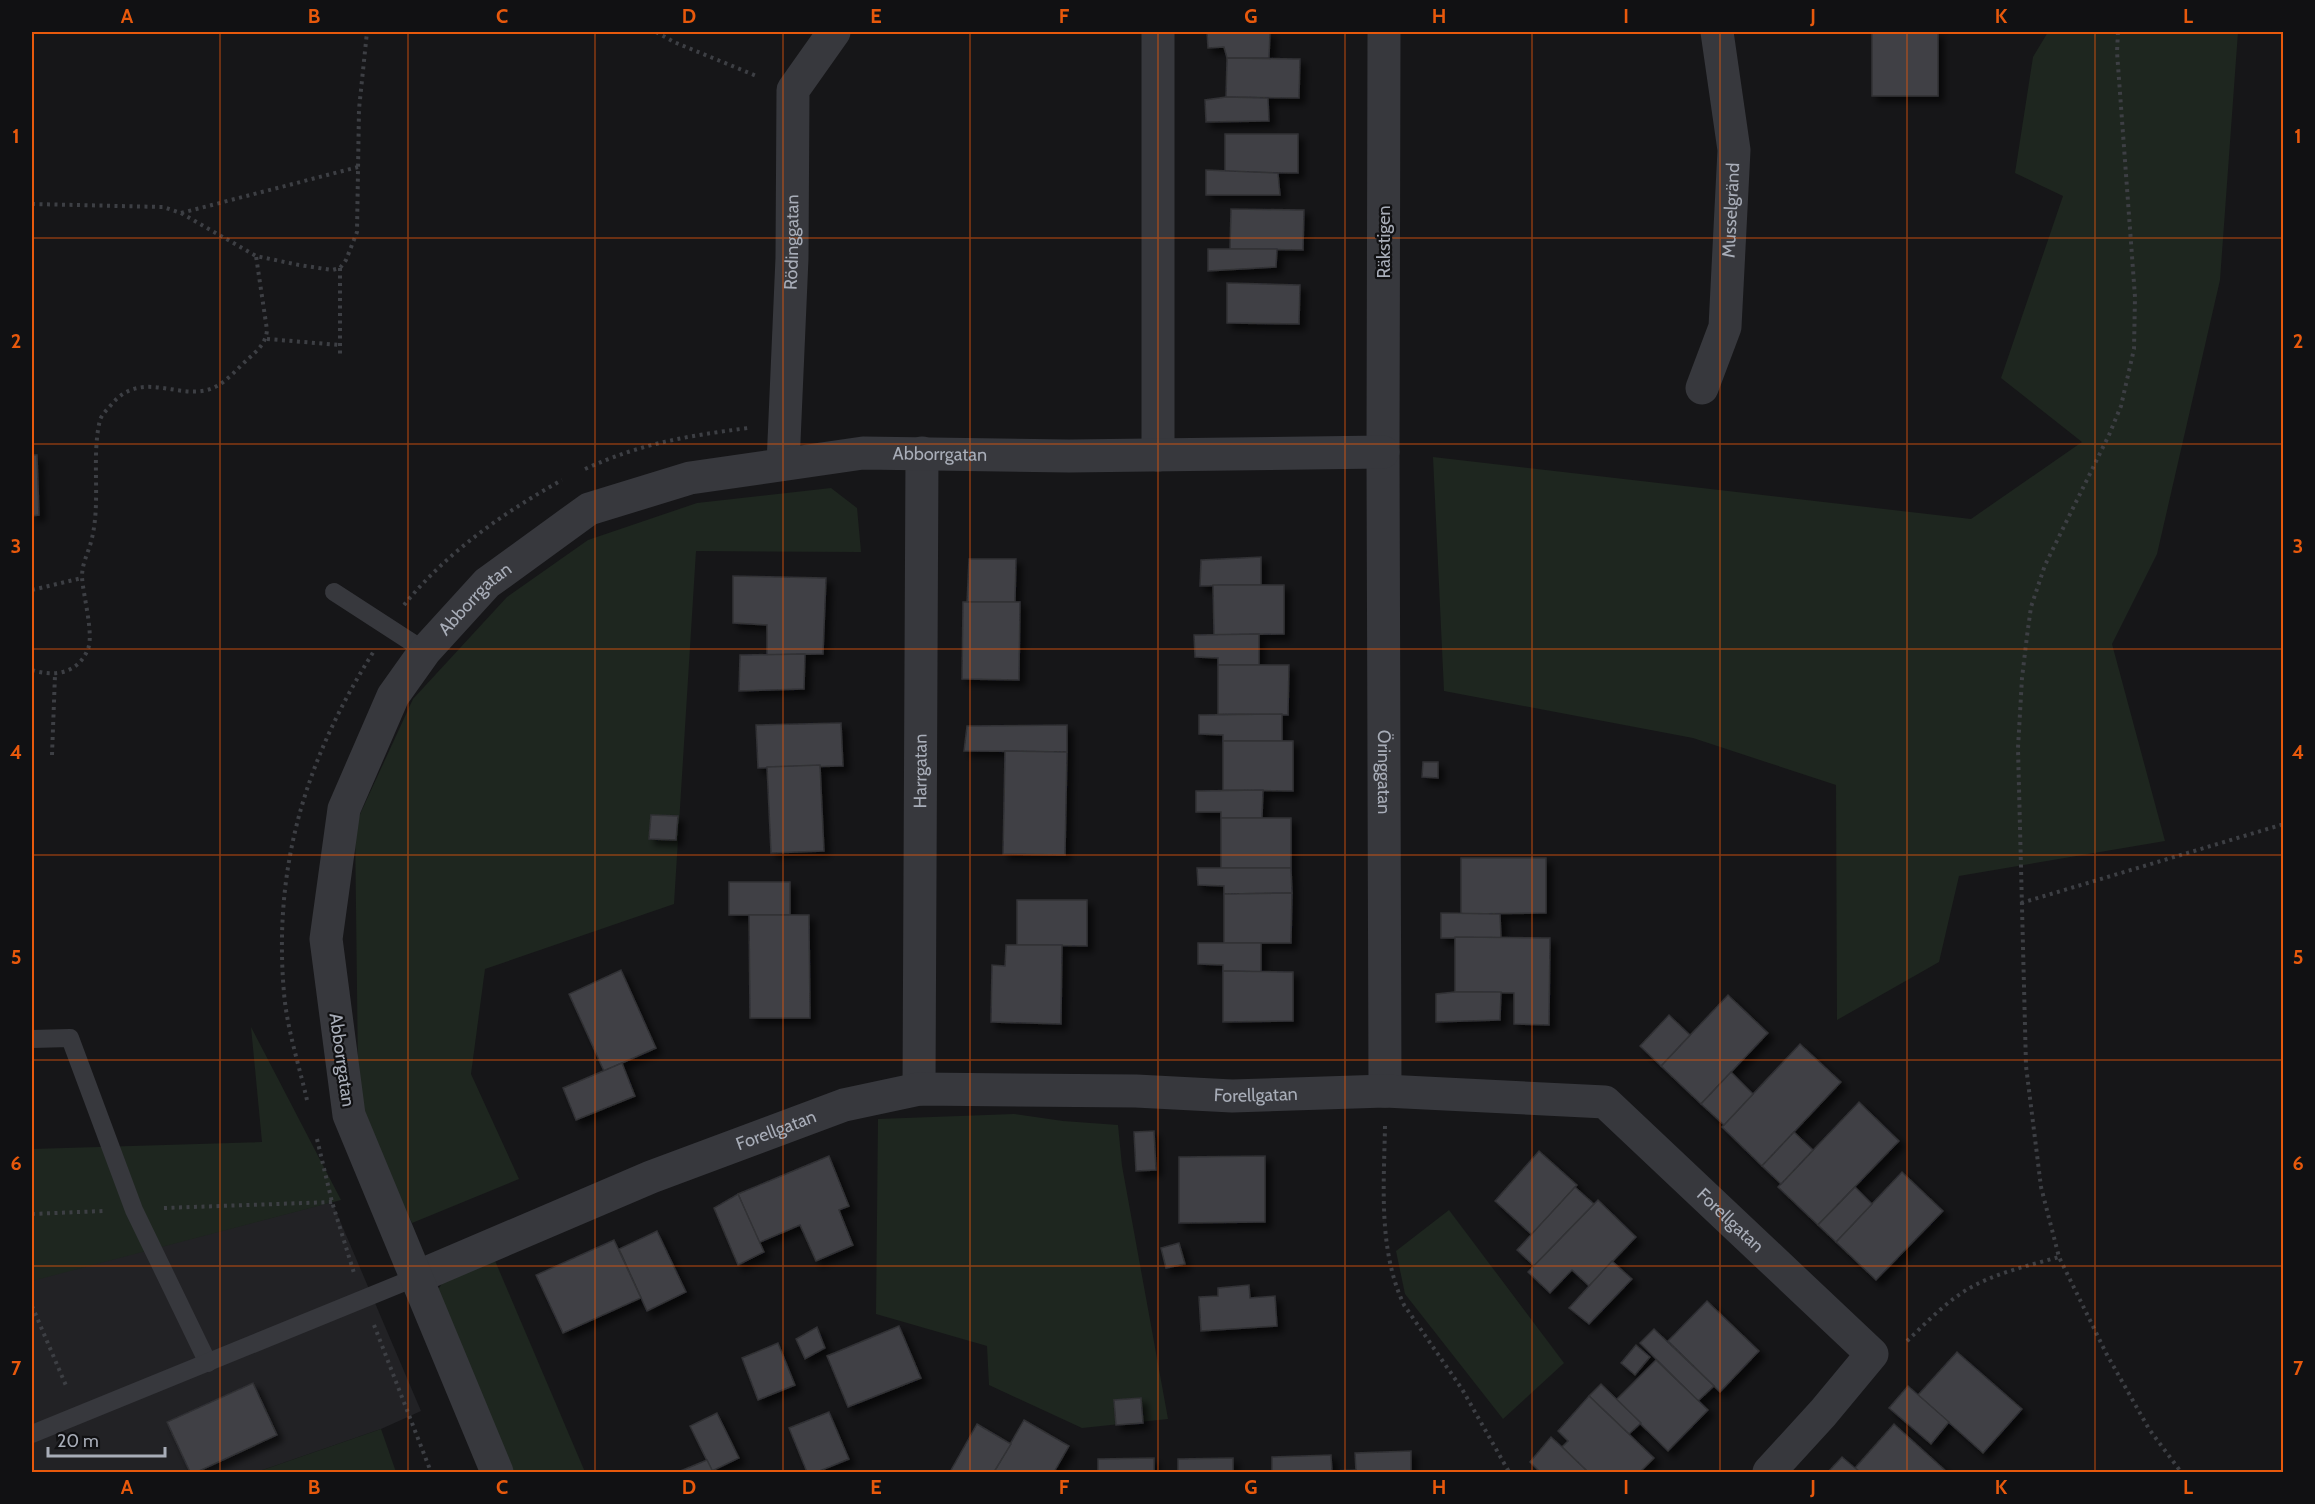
<svg xmlns="http://www.w3.org/2000/svg" width="2315" height="1504" viewBox="0 0 2315 1504" font-family="Cabin,sans-serif">
<style>
.built{fill:#222225}
.green{fill:#1e261f}
.building{fill:#404145;stroke:#303034;stroke-width:1.5;filter:url(#shadow)}
.lines{fill:none;stroke-linecap:round;stroke-linejoin:round}
.path{stroke:#3d3f44;stroke-width:4;stroke-dasharray:3 4.5;stroke-linecap:butt}
.service{stroke:#37383d;stroke-width:18}
.minor{stroke:#37383d;stroke-width:33}
.grid{fill:none;stroke:#e8590c;stroke-width:1.5;stroke-opacity:0.55}
.labels{text-anchor:middle;dominant-baseline:central;stroke-width:4.5;stroke-linejoin:round;paint-order:stroke}
.street-label{font-size:18px;fill:#a8adb8;stroke:#111113}
.neatline{fill:none;stroke:#e8590c;stroke-width:2}
.grid-label{font-size:20px;text-anchor:middle;font-weight:bold;fill:#e8590c}
</style>
<defs>
<filter id="shadow"><feDropShadow dx="5.5" dy="5.5" stdDeviation="3" flood-color="#0009"/></filter>
</defs>
<rect width="100%" height="100%" fill="#161618"/>
<polygon class="built" points="332,1202 421,1411 381,1429 257,1472 32,1472 32,1280"/>
<g class="green">
<polygon points="2048,32 2238,32 2220,280 2157,554 2112,644 2165,841 1959,876 1939,962 1837,1020 1836,785 1693,738 1444,691 1433,457 1971,519 2082,442 2001,378 2063,196 2015,173 2033,57"/>
<polygon points="831,488 857,508 861,552 696,551 674,904 485,969 471,1074 519,1179 412,1223 364,1124 358,1071 355,825 413,699 507,597 588,540 697,503"/>
<polygon points="251,1027 341,1200 32,1281 32,1149 262,1142"/>
<polygon points="1014,1114 1063,1121 1118,1125 1122,1166 1168,1419 1082,1428 989,1385 987,1346 876,1314 878,1119"/>
<polygon points="1449,1210 1564,1363 1503,1419 1405,1294 1396,1251"/>
<polygon points="493,1256 585,1472 506,1472 435,1294 449,1273"/>
<polygon points="381,1429 396,1472 257,1472"/>
</g>
<g class="building">
<polygon points="1207,32 1270,32 1269,58 1227,58 1224,47 1208,48"/>
<rect x="1872" y="32" width="66" height="64"/>
<polygon points="1227,58 1300,59 1299,98 1226,97"/>
<polygon points="1226,97 1268,98 1269,121 1206,122 1205,100"/>
<polygon points="1225,134 1298,134 1298,173 1225,172"/>
<polygon points="1206,170 1278,173 1280,195 1206,195"/>
<polygon points="1231,209 1304,210 1303,250 1230,249"/>
<polygon points="1208,249 1277,249 1276,267 1208,271"/>
<polygon points="1227,283 1300,285 1299,324 1227,323"/>
<polygon points="32,455 37,455 39,515 32,516"/>
<polygon points="1261,557 1261,585 1200,586 1201,560"/>
<polygon points="969,559 1016,559 1015,602 967,602"/>
<polygon points="733,576 826,578 823,654 767,655 767,625 733,623"/>
<polygon points="1213,585 1284,585 1284,634 1214,635"/>
<polygon points="963,602 1020,602 1019,680 962,679"/>
<polygon points="1259,634 1259,665 1218,665 1218,658 1195,657 1194,635"/>
<polygon points="805,654 804,689 739,691 740,655"/>
<polygon points="1218,665 1289,665 1288,715 1218,714"/>
<polygon points="1282,714 1282,741 1223,741 1223,735 1199,734 1199,715"/>
<polygon points="841,723 843,766 758,768 756,725"/>
<polygon points="1067,725 1067,752 964,751 967,726"/>
<polygon points="1223,741 1293,741 1293,791 1223,790"/>
<polygon points="1005,751 1067,752 1065,855 1003,854"/>
<polygon points="1423,762 1438,762 1438,778 1422,777"/>
<polygon points="820,765 824,851 771,853 767,767"/>
<polygon points="1263,790 1262,818 1221,818 1221,812 1196,812 1196,791"/>
<polygon points="651,815 678,816 676,840 649,839"/>
<rect x="1221" y="818" width="70" height="50"/>
<polygon points="1461,858 1546,858 1546,913 1461,914"/>
<polygon points="1197,868 1291,868 1292,893 1224,894 1224,886 1198,885"/>
<rect x="729" y="882" width="61" height="33"/>
<polygon points="1292,893 1291,943 1224,943 1224,894"/>
<polygon points="1017,900 1087,900 1087,946 1017,945"/>
<polygon points="1441,913 1500,914 1501,938 1441,938"/>
<polygon points="749,915 809,915 810,1018 750,1018"/>
<polygon points="1455,937 1550,938 1549,1025 1514,1024 1514,993 1455,992"/>
<polygon points="1198,943 1261,943 1261,972 1223,971 1223,965 1198,964"/>
<polygon points="1006,945 1062,945 1061,1024 991,1022 992,965 1005,966"/>
<polygon points="621,970 656,1048 604,1071 569,994"/>
<polygon points="1223,971 1293,972 1293,1021 1223,1022"/>
<polygon points="1455,992 1501,992 1500,1020 1436,1022 1436,994"/>
<polygon points="1728,995 1768,1033 1701,1104 1661,1066"/>
<polygon points="1669,1015 1690,1035 1661,1066 1640,1046"/>
<polygon points="1800,1044 1841,1082 1762,1166 1722,1127"/>
<polygon points="622,1063 635,1096 576,1120 563,1088"/>
<polygon points="1731,1072 1753,1094 1724,1125 1701,1104"/>
<polygon points="1859,1102 1899,1141 1818,1225 1778,1187"/>
<polygon points="1154,1131 1156,1170 1136,1171 1134,1132"/>
<polygon points="1794,1132 1813,1150 1781,1184 1762,1166"/>
<polygon points="1539,1151 1577,1185 1532,1235 1495,1201"/>
<polygon points="829,1156 849,1206 839,1210 853,1245 816,1261 800,1225 758,1243 738,1194"/>
<polygon points="1265,1156 1265,1222 1179,1223 1179,1157"/>
<polygon points="1902,1172 1943,1211 1876,1280 1836,1242"/>
<polygon points="1575,1187 1594,1204 1534,1266 1517,1250"/>
<polygon points="1855,1187 1872,1204 1836,1242 1818,1225"/>
<polygon points="738,1194 764,1252 738,1265 714,1208"/>
<polygon points="1598,1200 1636,1237 1589,1286 1572,1270 1550,1293 1528,1272"/>
<polygon points="657,1231 686,1292 647,1311 619,1249"/>
<polygon points="614,1240 641,1298 563,1333 536,1275"/>
<polygon points="1179,1243 1185,1264 1166,1268 1161,1248"/>
<polygon points="1612,1261 1632,1279 1589,1324 1569,1308"/>
<polygon points="1249,1285 1250,1298 1275,1296 1277,1326 1201,1331 1199,1297 1218,1296 1218,1288"/>
<polygon points="1707,1301 1759,1351 1720,1392 1668,1341"/>
<polygon points="899,1326 921,1378 848,1407 827,1356"/>
<polygon points="817,1327 825,1348 805,1359 796,1339"/>
<polygon points="1654,1329 1714,1386 1698,1401 1640,1343"/>
<polygon points="778,1343 795,1385 758,1400 742,1358"/>
<polygon points="1636,1345 1650,1357 1635,1375 1621,1363"/>
<polygon points="1957,1352 2022,1409 1983,1453 1918,1395"/>
<polygon points="1656,1360 1708,1410 1668,1451 1616,1400"/>
<polygon points="253,1383 277,1435 197,1472 190,1472 167,1422"/>
<polygon points="1601,1384 1641,1423 1629,1434 1589,1396"/>
<polygon points="1908,1386 1949,1422 1931,1444 1889,1408"/>
<polygon points="1589,1396 1654,1458 1640,1472 1588,1472 1562,1447 1568,1441 1558,1431"/>
<polygon points="1141,1398 1143,1423 1116,1425 1114,1400"/>
<polygon points="829,1412 849,1459 817,1472 807,1472 789,1428"/>
<polygon points="717,1413 739,1458 712,1471 690,1426"/>
<polygon points="1024,1420 1069,1446 1054,1472 994,1472"/>
<polygon points="977,1424 1011,1444 994,1472 950,1472"/>
<polygon points="1894,1424 1947,1472 1860,1472 1855,1468"/>
<polygon points="1551,1437 1562,1447 1588,1472 1540,1472 1530,1462"/>
<polygon points="1411,1451 1411,1472 1356,1472 1355,1453"/>
<polygon points="1331,1455 1332,1472 1272,1472 1272,1457"/>
<polygon points="1842,1457 1855,1468 1860,1472 1828,1472"/>
<polygon points="1154,1458 1154,1472 1098,1472 1098,1459"/>
<polygon points="1233,1458 1233,1472 1178,1472 1178,1459"/>
<polygon points="707,1460 713,1472 678,1472"/>
<polygon points="1356,1470 1356,1472 1332,1472 1332,1471"/>
</g>
<g class="lines">
<g class="path">
<polyline points="656,32 674,42 759,77"/>
<polyline points="2118,32 2117,52 2135,297 2134,349 2121,406 2109,435 2045,565 2031,607 2027,636 2022,678 2018,748 2026,1066 2041,1187 2059,1257 2106,1353 2149,1429 2181,1472"/>
<polyline points="32,204 163,207 181,213 256,256 299,265 332,270 340,268 346,260 357,232 359,109 367,32"/>
<polyline points="181,213 358,167"/>
<polyline points="340,268 340,356"/>
<polyline points="267,339 340,345"/>
<path d="M585 469C642 443 687 436 748 428"/>
<polyline points="32,590 82,578"/>
<path d="M404 605C447 552 503 513 562 480"/>
<path d="M32 670C54 677 78 674 88 649 94 634 83 595 82 577 82 562 89 552 92 538 101 500 91 457 100 420 102 414 107 410 111 405 143 366 183 405 217 386 228 380 239 367 248 359 258 350 266 343 267 330L256 256"/>
<polyline points="52,755 55,675"/>
<polyline points="2021,903 2284,824"/>
<path d="M307 1100C299 1065 287 1029 284 993 273 866 306 758 374 651"/>
<path d="M1385 1126C1384 1185 1378 1250 1404 1305L1462 1389 1509 1472"/>
<polyline points="317,1139 332,1202 354,1273"/>
<polyline points="164,1208 332,1202"/>
<polyline points="32,1214 103,1211"/>
<polyline points="32,1306 67,1388"/>
<polyline points="374,1325 431,1472"/>
<path d="M1907 1341C1925 1324 1942 1306 1963 1292 1991 1274 2027 1266 2059 1257"/>
</g>
<g class="service">
<polyline points="334,592 425,651"/>
<polyline points="32,1039 70,1038 134,1210 208,1363"/>
<polyline points="32,1434 417,1277"/>
</g>
<g class="minor">
<path id="s1" d="M1384 32 1383 452 1385 1091"/>
<path id="s2" d="M1702 388 1725 327 1734 150 1717 32"/>
<polyline points="1158,455 1158,32"/>
<path id="s3" d="M783 464 792 258 793 90 834 32"/>
<path id="s4" d="M919 1089 922 453"/>
<path id="s5" d="M417 1277 651 1177 844 1105 919 1089 1136 1091 1232 1096 1385 1091 1605 1102 1872 1354 1823 1413 1769 1472"/>
<path id="s6" d="M497 1472 349 1115 326 939 344 809 393 696 425 651 487 583 589 509 690 478 863 453 1069 456 1383 452"/>
</g>
</g>
<path class="grid" d="M220 32V1472M408 32V1472M595 32V1472M783 32V1472M970 32V1472M1158 32V1472M1345 32V1472M1532 32V1472M1720 32V1472M1907 32V1472M2095 32V1472M32 238H2284M32 444H2284M32 649H2284M32 855H2284M32 1060H2284M32 1266H2284"/>
<g class="labels">
<g class="street-label">
<text stroke="none"><textPath href="#s2" startOffset="182">Musselgränd</textPath></text>
<text stroke="none"><textPath href="#s3" startOffset="222">Rödinggatan</textPath></text>
<text transform="translate(1384 242) rotate(-90)">Räkstigen</text>
<text stroke="none"><textPath href="#s6" startOffset="1449">Abborrgatan</textPath></text>
<text stroke="none"><textPath href="#s6" startOffset="946">Abborrgatan</textPath></text>
<text stroke="none"><textPath href="#s4" startOffset="318">Harrgatan</textPath></text>
<text stroke="none"><textPath href="#s1" startOffset="740">Öringgatan</textPath></text>
<text transform="translate(342 1060) rotate(82)">Abborrgatan</text>
<text stroke="none"><textPath href="#s5" startOffset="874">Forellgatan</textPath></text>
<text stroke="none"><textPath href="#s5" startOffset="388">Forellgatan</textPath></text>
<text stroke="none"><textPath href="#s5" startOffset="1396">Forellgatan</textPath></text>
</g>
</g>
<rect width="2315" height="1504" fill="none" stroke="#111113" stroke-width="66"/>
<path d="M48 1447v9h117v-9" fill="none" stroke="#a8adb8" stroke-width="3"/>
<text x="57" y="1447" font-size="18" fill="#a8adb8" stroke="#111113" stroke-width="4.5" paint-order="stroke">20 m</text>
<rect x="33" y="33" width="2249" height="1438" class="neatline"/>
<g class="grid-label">
<text x="127" y="23">A</text>
<text x="314" y="23">B</text>
<text x="502" y="23">C</text>
<text x="689" y="23">D</text>
<text x="876" y="23">E</text>
<text x="1064" y="23">F</text>
<text x="1251" y="23">G</text>
<text x="1439" y="23">H</text>
<text x="1626" y="23">I</text>
<text x="1813" y="23">J</text>
<text x="2001" y="23">K</text>
<text x="2188" y="23">L</text>
<text x="16" y="143">1</text>
<text x="2298" y="143">1</text>
<text x="16" y="348">2</text>
<text x="2298" y="348">2</text>
<text x="16" y="553">3</text>
<text x="2298" y="553">3</text>
<text x="16" y="759">4</text>
<text x="2298" y="759">4</text>
<text x="16" y="964">5</text>
<text x="2298" y="964">5</text>
<text x="16" y="1170">6</text>
<text x="2298" y="1170">6</text>
<text x="16" y="1375">7</text>
<text x="2298" y="1375">7</text>
<text x="127" y="1494">A</text>
<text x="314" y="1494">B</text>
<text x="502" y="1494">C</text>
<text x="689" y="1494">D</text>
<text x="876" y="1494">E</text>
<text x="1064" y="1494">F</text>
<text x="1251" y="1494">G</text>
<text x="1439" y="1494">H</text>
<text x="1626" y="1494">I</text>
<text x="1813" y="1494">J</text>
<text x="2001" y="1494">K</text>
<text x="2188" y="1494">L</text>
</g>
</svg>
